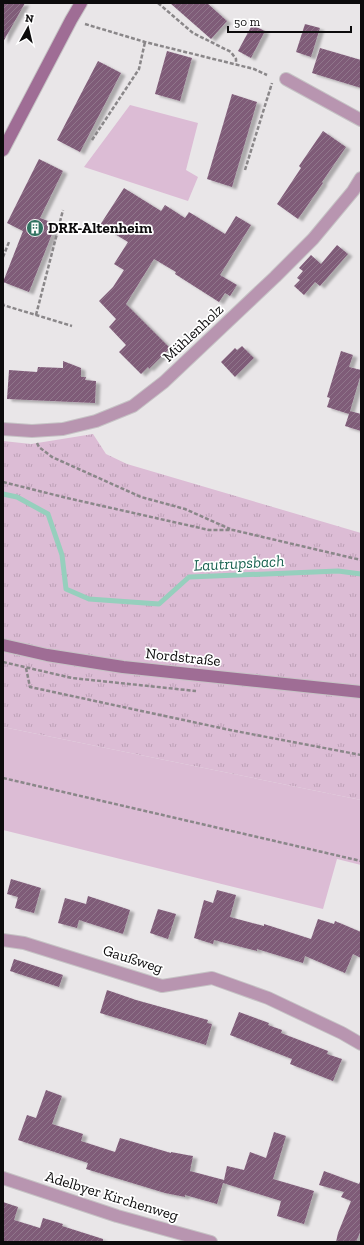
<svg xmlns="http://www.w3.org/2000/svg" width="364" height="1245" viewBox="0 0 364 1245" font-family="'Zilla Slab',serif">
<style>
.grass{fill:url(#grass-tufts)}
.green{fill:#dcbcd5}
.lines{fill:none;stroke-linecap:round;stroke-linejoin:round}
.stream{stroke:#96cfbd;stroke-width:5}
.building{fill:url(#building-hatch);filter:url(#shadow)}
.minor-casing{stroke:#c6c3c5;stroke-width:14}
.secondary-casing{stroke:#c6c3c5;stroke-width:14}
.path{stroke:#8a8789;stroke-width:2.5;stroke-dasharray:4 2;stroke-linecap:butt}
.minor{stroke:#b895b0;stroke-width:12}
.secondary{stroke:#9f6d95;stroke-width:12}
.labels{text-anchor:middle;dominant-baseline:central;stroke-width:3.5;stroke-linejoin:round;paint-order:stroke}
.poi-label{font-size:15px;font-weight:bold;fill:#0c0b0c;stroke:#fff;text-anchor:start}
.street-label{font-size:15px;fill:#0c0b0c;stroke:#fff}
.water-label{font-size:16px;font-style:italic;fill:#1b6352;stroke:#fff}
</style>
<defs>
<pattern id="grass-tufts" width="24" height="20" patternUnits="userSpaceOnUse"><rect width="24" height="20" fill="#dcbcd5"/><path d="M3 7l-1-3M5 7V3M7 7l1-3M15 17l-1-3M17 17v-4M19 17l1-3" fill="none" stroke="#bca0b6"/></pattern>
<pattern id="building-hatch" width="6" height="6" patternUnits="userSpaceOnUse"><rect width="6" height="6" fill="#7f5b78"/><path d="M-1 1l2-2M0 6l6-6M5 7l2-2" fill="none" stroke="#90768b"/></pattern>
<filter id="shadow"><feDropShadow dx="4.5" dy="2.5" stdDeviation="1" flood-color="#0004"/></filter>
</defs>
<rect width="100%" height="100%" fill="#e9e6e8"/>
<polygon class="grass" points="93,434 106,454 127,464 361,533 361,800 3,727 3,441 31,444"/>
<g class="green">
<polygon points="130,105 198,123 186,170 198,177 188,201 84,167"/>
<polygon points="3,727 361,800 361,865 337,859 323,909 3,830"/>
</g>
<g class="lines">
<polyline class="stream" points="3,494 17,497 48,514 62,555 66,589 89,599 159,604 189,577 338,571 361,574"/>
</g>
<g class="building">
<polygon points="3,3 25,3 3,42"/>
<polygon points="170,3 207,3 227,21 211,39"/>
<polygon points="305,24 320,28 311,57 296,52"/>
<polygon points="252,25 265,31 251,58 238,51"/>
<polygon points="320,48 361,60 361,88 312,73"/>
<polygon points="167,51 192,58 180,101 155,94"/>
<polygon points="98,61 121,73 80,152 57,140"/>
<polygon points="232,94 257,102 232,187 207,179"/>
<polygon points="323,131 346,147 322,182 323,183 298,219 277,204 301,168 299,166"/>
<polygon points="39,159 63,171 40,218 56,224 29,292 3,282 23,231 7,223"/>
<polygon points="124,188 161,211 165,205 185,218 189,212 225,234 236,216 251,225 220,275 237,285 230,296 225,293 219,302 175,274 176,272 154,259 126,304 170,348 149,369 148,367 141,374 119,352 126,345 109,327 116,319 99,301 113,287 124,270 114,264 128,242 100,225"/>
<polygon points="337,245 348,254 320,286 315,282 304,295 294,286 300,280 297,278 303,271 299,268 311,255 321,264"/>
<polygon points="242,346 254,358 235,377 221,362 235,348 237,350"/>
<polygon points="341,351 353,355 349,367 361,370 361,374 350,411 361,414 361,431 345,426 349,414 327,407 330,398 327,397"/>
<polygon points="63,361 81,368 81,377 86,377 85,380 96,381 95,403 7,399 9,370 37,372 38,367 63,368"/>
<polygon points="11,879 41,888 34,913 15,908 18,897 7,894"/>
<polygon points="217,890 236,895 230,917 264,926 264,924 311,939 318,919 334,924 335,921 361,932 361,958 353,954 345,973 305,956 303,963 257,949 257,951 214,940 213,944 194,938 204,900 213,903"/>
<polygon points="88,896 130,910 123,934 79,920 77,928 58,923 65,898 86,904"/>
<polygon points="158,909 176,914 168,939 150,933"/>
<polygon points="14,959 63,975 59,987 10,971"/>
<polygon points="107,990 136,1000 208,1020 207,1023 212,1024 206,1045 100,1013"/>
<polygon points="239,1012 269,1023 268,1025 282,1030 281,1033 328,1051 327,1054 342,1059 333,1081 290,1064 292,1059 230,1035"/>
<polygon points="46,1090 62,1096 52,1124 83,1134 81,1141 115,1152 120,1138 171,1153 171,1152 187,1155 193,1156 190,1171 224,1180 227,1166 244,1170 250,1152 266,1158 274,1132 286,1136 273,1179 314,1191 304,1224 277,1216 281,1201 223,1183 217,1204 185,1195 185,1197 165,1193 86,1169 88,1163 18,1140 27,1115 36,1118"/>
<polygon points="324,1171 359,1184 361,1179 361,1230 356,1242 336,1242 338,1233 351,1201 341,1197 344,1192 319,1185"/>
<polygon points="3,1202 18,1207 14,1220 40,1228 43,1218 63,1224 62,1226 103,1239 103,1242 3,1242"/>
</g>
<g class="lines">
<g class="minor-casing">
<g id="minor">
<polyline points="286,79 361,120"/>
<polyline points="3,429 32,431 63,429 96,421 133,406 164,382 275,277 313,239 353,191 361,178"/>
<polyline points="3,940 24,943 162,986 212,978 268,998 342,1033 361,1044"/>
<polyline points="3,1178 117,1216 211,1242"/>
</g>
</g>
<g class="secondary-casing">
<g id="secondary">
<polyline points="3,150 71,20 81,3"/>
<polyline points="3,645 47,655 123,667 361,692"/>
</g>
</g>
<g class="path">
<polyline points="158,3 193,33 231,52 236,59 236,64"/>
<polyline points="85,24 145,42 254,69 267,75"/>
<polyline points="92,140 139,69 145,42"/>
<polyline points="245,170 272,83"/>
<polyline points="3,257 9,242"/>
<polyline points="3,303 3,305 72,326"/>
<polyline points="36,315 63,210"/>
<polyline points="37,443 39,447 52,457 141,497 185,509 230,529"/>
<polyline points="3,482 67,498 209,530 233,530 361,560"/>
<polyline points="3,662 72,678 196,691"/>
<polyline points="26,668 30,687 230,730 361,755"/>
<polyline points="3,778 361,861"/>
</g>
<use href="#minor" class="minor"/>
<use href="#secondary" class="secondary"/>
</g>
<defs>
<g id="building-disc" transform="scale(0.9)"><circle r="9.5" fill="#317261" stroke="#fff"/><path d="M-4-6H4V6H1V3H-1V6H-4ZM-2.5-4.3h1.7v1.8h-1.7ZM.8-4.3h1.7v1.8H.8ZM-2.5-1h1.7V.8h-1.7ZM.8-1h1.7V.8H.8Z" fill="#fff"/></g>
</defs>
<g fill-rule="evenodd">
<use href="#building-disc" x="35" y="228"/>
</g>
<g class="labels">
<g class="poi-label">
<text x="48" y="228">DRK-Altenheim</text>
</g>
<g class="street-label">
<text transform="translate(193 333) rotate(-43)">Mühlenholz</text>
<text transform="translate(183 657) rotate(6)">Nordstraße</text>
<text transform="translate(133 959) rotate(18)">Gaußweg</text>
<text transform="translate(112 1196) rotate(17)">Adelbyer Kirchenweg</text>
</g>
<g class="water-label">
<text transform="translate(239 563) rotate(-3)">Lautrupsbach</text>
</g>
</g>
<rect width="364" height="1245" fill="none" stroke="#0c0b0c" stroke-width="8"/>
<g transform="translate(28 28) rotate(8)" stroke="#ffffff" stroke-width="3" paint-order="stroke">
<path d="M0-3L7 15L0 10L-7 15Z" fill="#0c0b0c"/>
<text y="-6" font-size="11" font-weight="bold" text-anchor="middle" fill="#0c0b0c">N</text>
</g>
<path d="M228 26v6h123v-6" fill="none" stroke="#0c0b0c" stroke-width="2"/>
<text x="234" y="26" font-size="12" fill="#0c0b0c" stroke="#ffffff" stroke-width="3" paint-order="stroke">50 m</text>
</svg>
